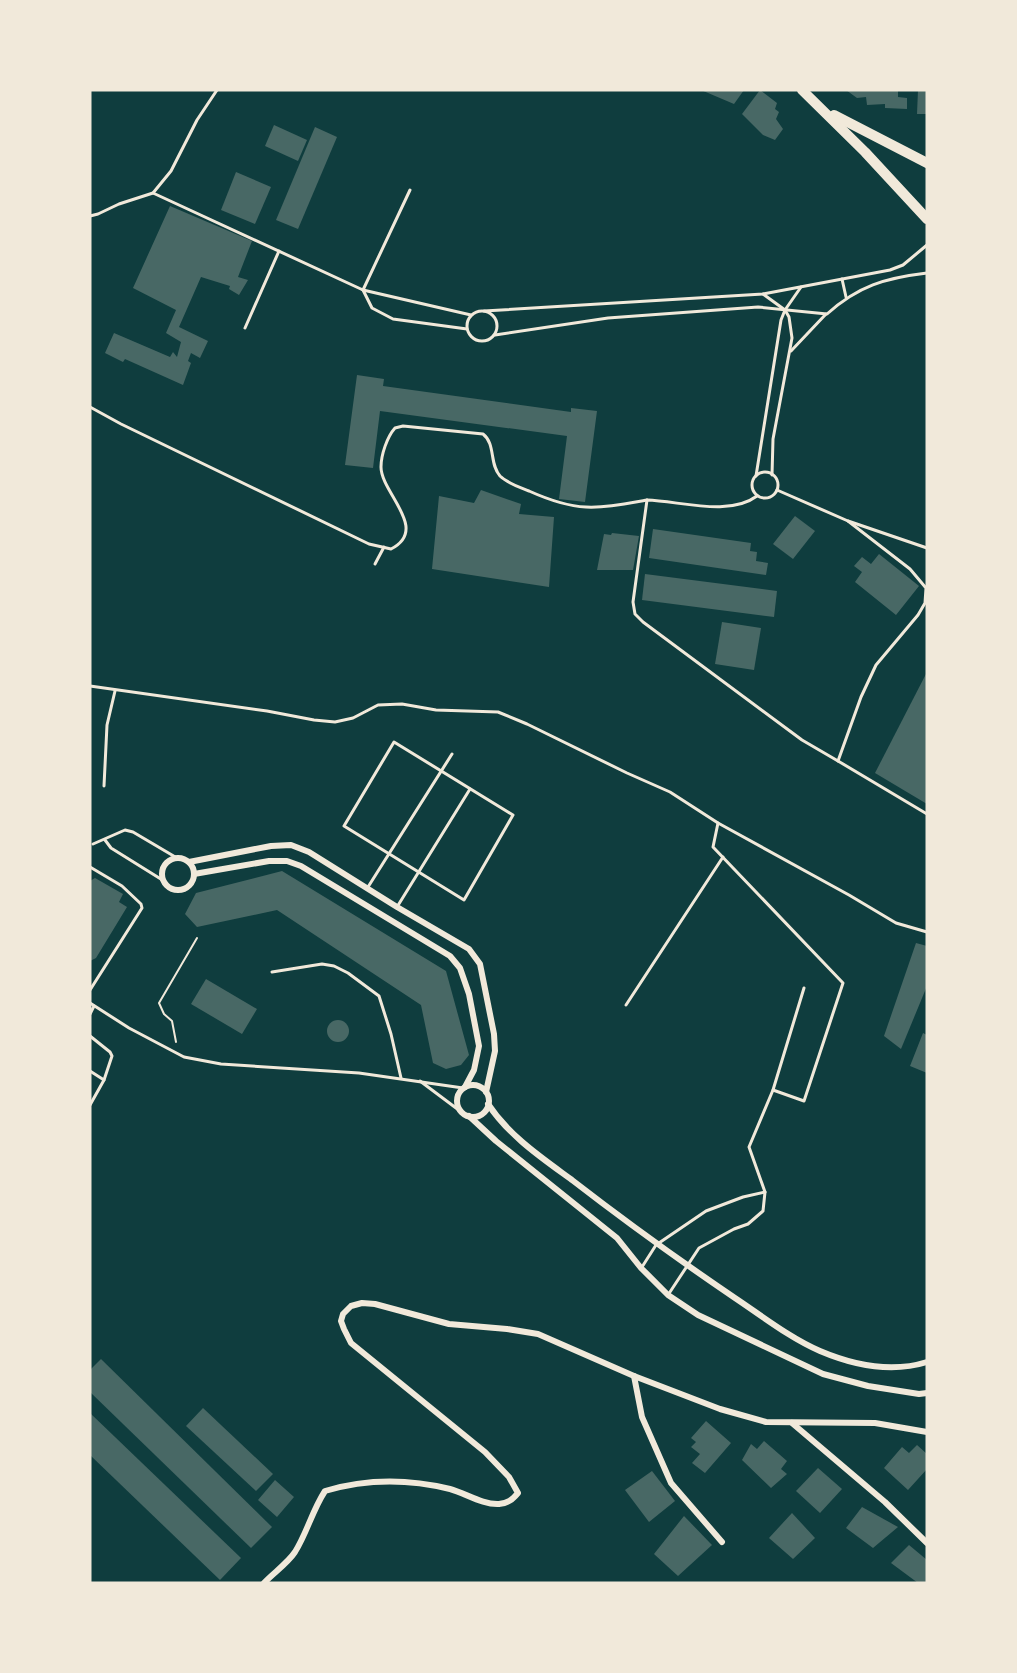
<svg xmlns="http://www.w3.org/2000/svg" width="1017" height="1673" viewBox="0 0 1017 1673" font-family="'PT Sans Narrow',sans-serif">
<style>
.building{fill:#486865}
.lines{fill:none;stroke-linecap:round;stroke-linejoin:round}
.path{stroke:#f1e9da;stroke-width:2}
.service{stroke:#f1e9da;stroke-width:3}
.minor{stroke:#f1e9da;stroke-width:6}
.trunk{stroke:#f1e9da;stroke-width:10}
</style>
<rect width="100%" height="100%" fill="#0f3d3e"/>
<g class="building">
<polygon points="701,90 744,90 734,104"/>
<polygon points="760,90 777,103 775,109 779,112 776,119 783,129 775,140 763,135 742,114"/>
<polygon points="846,90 898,90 898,97 907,98 907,109 885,108 885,104 867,105 866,97 857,98"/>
<polygon points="918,90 927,90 927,114 917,114"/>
<polygon points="274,125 307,140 298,161 265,146"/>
<polygon points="315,127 337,137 298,229 276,220"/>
<polygon points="236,172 271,187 255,224 221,210"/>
<polygon points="170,206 252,241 238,277 248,280 239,295 229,289 230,286 201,277 179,327 208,341 200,358 191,353 188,361 191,363 183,385 125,359 123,362 105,353 114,333 170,357 173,352 177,357 181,342 166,333 176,310 133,288"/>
<polygon points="357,375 384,379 383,386 571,412 571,408 597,411 585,502 559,499 567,436 380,411 373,468 345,465"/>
<polygon points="481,490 521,504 519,514 554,517 549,587 432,569 439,496 474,503"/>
<polygon points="795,516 815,531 793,559 773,544"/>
<polygon points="653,529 751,543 750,551 757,552 756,561 768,563 766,575 649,558"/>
<polygon points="612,533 639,536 633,570 597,570 604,534 611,535"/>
<polygon points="879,554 919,586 896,615 855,582 862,572 854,566 862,557 871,564"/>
<polygon points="645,574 777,591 774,617 642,600"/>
<polygon points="722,622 761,628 754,670 715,664"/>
<polygon points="927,672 927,804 875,773"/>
<polygon points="282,871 446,971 469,1055 461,1065 446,1069 433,1063 421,1005 277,910 197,927 185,914 196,893"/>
<polygon points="95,878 123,894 119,902 127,907 96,958 90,961 90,881"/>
<polygon points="916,943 927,946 927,986 901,1049 884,1036"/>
<polygon points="206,979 257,1009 242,1034 191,1004"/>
<circle cx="338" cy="1031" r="11"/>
<polygon points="923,1033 927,1035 927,1073 910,1066"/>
<polygon points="101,1359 272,1527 251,1548 90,1392 90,1370"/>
<polygon points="203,1408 273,1474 256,1491 186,1426"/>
<polygon points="90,1413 241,1558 220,1580 90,1455"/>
<polygon points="706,1421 731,1443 705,1473 692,1463 700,1454 691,1447 696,1442 691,1438"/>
<polygon points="764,1441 787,1461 781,1469 787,1474 771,1488 742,1460 751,1444 757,1449"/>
<polygon points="917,1445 927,1454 927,1469 908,1490 884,1468 902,1447 909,1453"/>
<polygon points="818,1468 842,1489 820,1513 796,1491"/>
<polygon points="652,1471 675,1501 649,1522 625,1490"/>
<polygon points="275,1480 294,1497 277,1517 258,1500"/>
<polygon points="862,1507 898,1527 873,1548 846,1528"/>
<polygon points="792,1513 815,1538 793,1559 769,1538"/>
<polygon points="684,1516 712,1545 678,1576 654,1554"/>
<polygon points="909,1545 927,1560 927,1583 918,1583 891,1563"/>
</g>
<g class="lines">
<polyline class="path" points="176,1042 172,1021 164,1014 159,1003 197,938"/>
<g class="service">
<polyline points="153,193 363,290 471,315"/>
<polyline points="90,216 98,214 119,204 153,193 171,171 197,120 217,90"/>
<polyline points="842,279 846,297"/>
<polyline points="363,290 372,308 393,319 467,329"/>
<polyline points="363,290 410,190"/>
<polyline points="763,294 785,310 789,317 792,338 773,439 772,475"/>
<circle cx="482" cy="326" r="15"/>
<polyline points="484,311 763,294 890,270 903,265 927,245"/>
<polyline points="245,328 279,251"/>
<path d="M495 335 608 318 758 307 827 314C858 286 885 278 927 273"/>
<polyline points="791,351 826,314"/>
<path d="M90 407 121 424 369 544 391 549C430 529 381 493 381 467 381 455 387 437 395 428L403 426 483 434C496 444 489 464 500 476 507 483 519 487 529 491 578 513 596 509 647 500"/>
<circle cx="765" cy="485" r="13"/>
<polyline points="756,476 781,320 785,310 801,287"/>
<polyline points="777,490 848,521 927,548"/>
<path d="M757 496C729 517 680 501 647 500L633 602 635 614 643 622 802 740 838 761"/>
<polyline points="848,521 910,569 926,588 925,603 918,615 876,665 861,697 838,761 927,814"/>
<polyline points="375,564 384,547"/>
<polyline points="90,686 267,711 314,720 335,722 353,718 378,705 402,704 436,710 498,712 527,724 627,773 670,792 718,823 849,895 896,923 927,932"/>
<polygon points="394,742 513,815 464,900 344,826"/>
<polyline points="104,786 107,725 115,691"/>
<polyline points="718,823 713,847 843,983 804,1101 773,1090"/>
<polyline points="105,840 111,848 164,881"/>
<polyline points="93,844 125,830 133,832 177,858"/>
<polyline points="90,867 122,886 141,904 142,908 90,990"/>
<polyline points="368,887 452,754"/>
<polyline points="397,907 470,789"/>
<polyline points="272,972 322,964 334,966 348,973 379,996 391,1034 401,1078"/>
<polyline points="90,1003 129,1028 184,1057 221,1064 359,1073 463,1088"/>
<polyline points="626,1005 723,857"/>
<polyline points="90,1014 94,1006"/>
<polyline points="90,1036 110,1052 112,1056 104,1080 90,1105"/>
<polyline points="90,1071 104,1080"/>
<polyline points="420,1081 460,1111"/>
<polyline points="642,1267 656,1245 706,1211 743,1197 765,1192"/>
<polyline points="668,1295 699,1248 734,1229 748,1224 763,1211 765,1192 749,1147 773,1090 804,988"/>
</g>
<g class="minor">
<circle cx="178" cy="874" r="16"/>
<polyline points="189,862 271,846 291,845 309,852 397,907 469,949 480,964 494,1034 495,1051 486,1092"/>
<polyline points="194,874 269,861 287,861 301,866 450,956 460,968 469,994 479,1046 474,1070 465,1087"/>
<circle cx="473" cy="1101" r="16"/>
<path d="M488 1104C509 1136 542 1158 572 1180 625 1221 679 1260 735 1298 762 1316 790 1338 820 1351 853 1365 892 1373 927 1362"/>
<polyline points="469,1116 496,1141 617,1238 641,1268 668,1295 698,1315 823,1374 868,1386 919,1394 927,1393"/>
<polyline points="634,1376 642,1417 671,1483 722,1542"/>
<polyline points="792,1423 885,1502 927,1543"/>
<path d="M264 1583C273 1573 287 1564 295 1552 307 1533 312 1511 325 1491 365 1479 409 1479 450 1489 465 1493 483 1505 499 1504 508 1503 512 1500 518 1493L509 1477 485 1452 351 1343 344 1329 341 1321 343 1314 351 1306 362 1303 375 1304 449 1324 507 1329 538 1334 634 1376 720 1409 766 1422 875 1423 927 1432"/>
</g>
<g class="trunk">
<polyline points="802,90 865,152 927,219"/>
<polyline points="834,115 927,163"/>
</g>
</g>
<rect width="1017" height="1673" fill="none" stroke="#f1e9da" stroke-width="183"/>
</svg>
